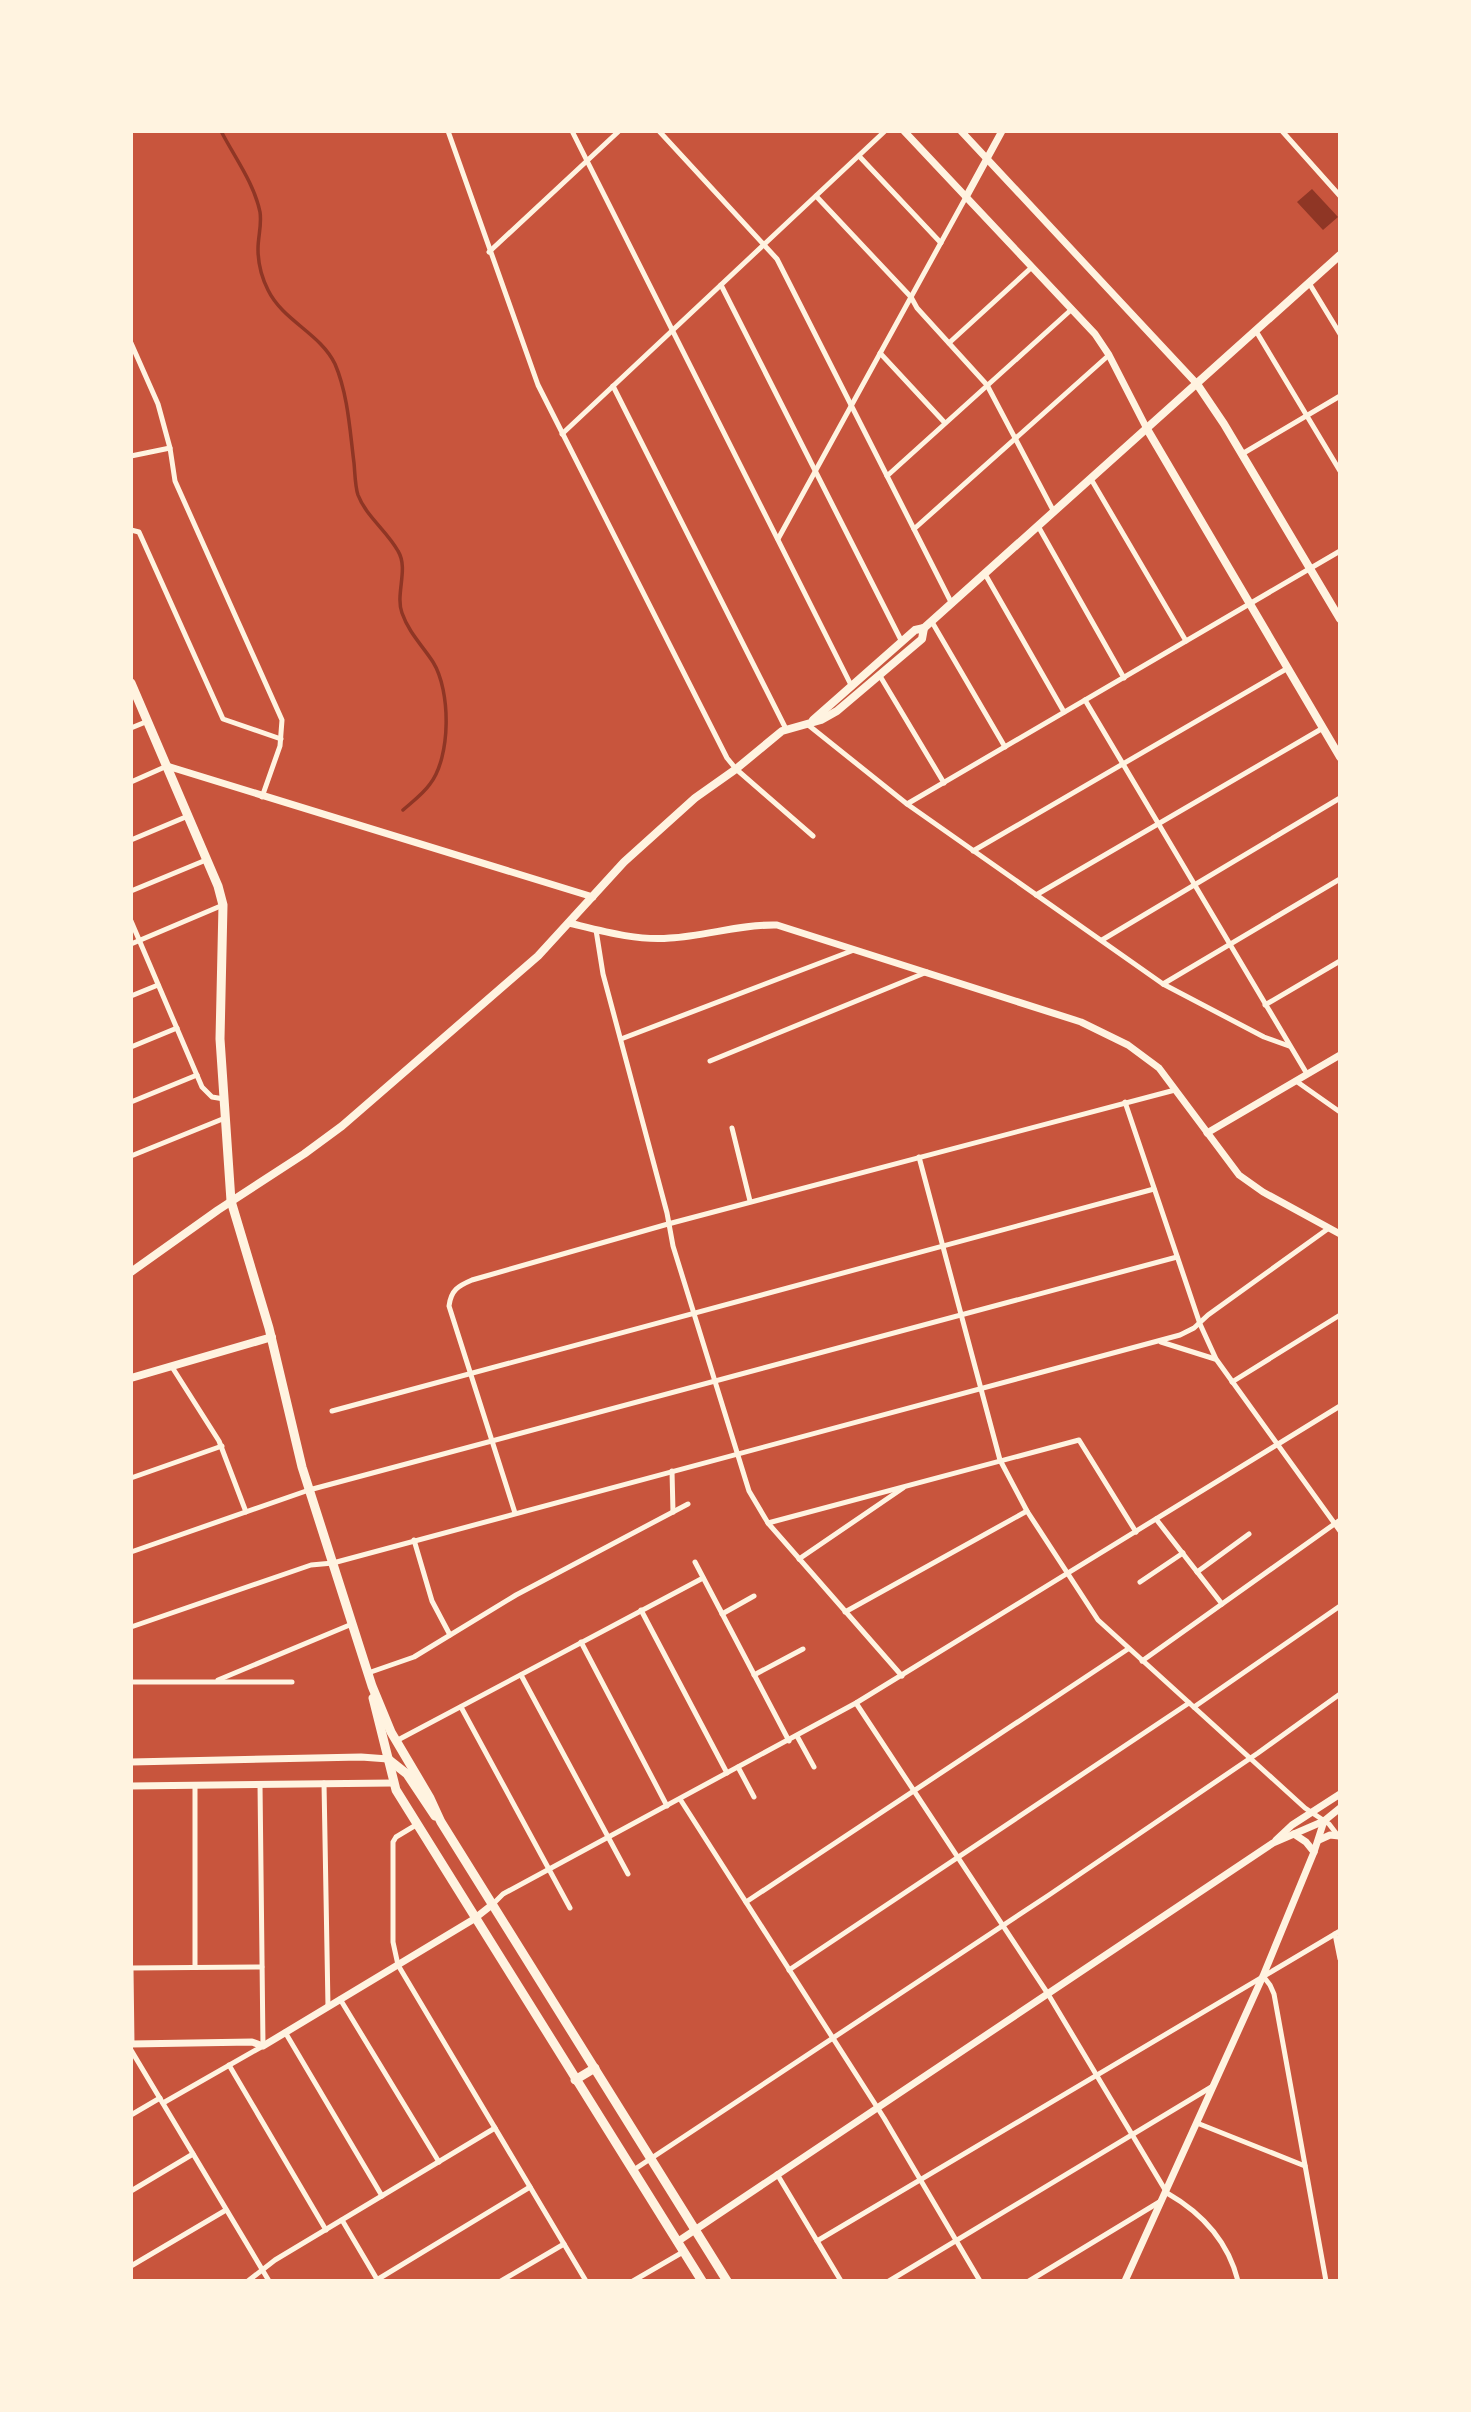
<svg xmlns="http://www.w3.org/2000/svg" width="1471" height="2412" viewBox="0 0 1471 2412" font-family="Quicksand,sans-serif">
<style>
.water{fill:#8f3625}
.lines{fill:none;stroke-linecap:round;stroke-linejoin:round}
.stream{stroke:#8f3625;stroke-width:3.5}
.minor{stroke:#fff3e0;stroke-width:5}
.tertiary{stroke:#fff3e0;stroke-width:7}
.secondary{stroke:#fff3e0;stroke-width:8}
.primary{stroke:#fff3e0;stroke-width:9}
</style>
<rect width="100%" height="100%" fill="#c8553d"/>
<polygon class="water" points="1312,189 1338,217 1323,230 1297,202"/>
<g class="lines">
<path class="stream" d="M221 131C235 158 254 183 260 212 262 225 258 236 258 249 258 262 262 278 268 290 283 321 320 333 335 364 348 394 350 432 354 463 355 473 355 486 358 495 366 516 387 531 398 551 409 569 395 594 402 613 409 633 422 645 433 662 451 691 451 757 430 784 423 794 412 802 403 810"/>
<g class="minor">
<polyline points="448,131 538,385 727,758 736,769 813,836"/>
<polyline points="572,131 852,687"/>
<polyline points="659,131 777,259 952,604"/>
<polyline points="1282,131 1340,196"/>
<polyline points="859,156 941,243"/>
<polyline points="816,196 911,297 917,308 987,385 1054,512"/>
<polyline points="489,252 619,131"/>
<polyline points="1309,283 1340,334"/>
<polyline points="721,285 902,642"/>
<polyline points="1256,331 1340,471"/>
<polyline points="131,343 158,404 170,448 175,481 282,720 280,746 262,797"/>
<polyline points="949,343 1032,267"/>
<polyline points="880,353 945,423"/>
<polyline points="613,386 786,729"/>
<polyline points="562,434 885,131"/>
<polyline points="1242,454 1340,396"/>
<polyline points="131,456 170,448"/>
<polyline points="887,476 1072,309"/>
<polyline points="1091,479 1186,641"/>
<polyline points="1038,526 1124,678"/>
<polyline points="914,529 1109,355"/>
<polyline points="131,530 139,532 223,719 281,739"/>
<polyline points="778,539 966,197"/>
<polyline points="985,574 1064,712"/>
<polyline points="932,622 1005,747"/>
<polyline points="880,676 944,783"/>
<polyline points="1085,700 1307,1074"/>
<polyline points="807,724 907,804 1163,984 1264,1037 1289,1046"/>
<polyline points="131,728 148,721"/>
<polyline points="131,782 167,766"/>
<polyline points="907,804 1340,551"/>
<polyline points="131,840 188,816"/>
<polyline points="973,851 1288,668"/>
<polyline points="131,891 206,860"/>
<polyline points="1036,895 1323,728"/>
<polyline points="131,921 202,1087 212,1097 224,1099"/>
<polyline points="596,930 603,974 667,1213 673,1246 749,1491 768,1523 902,1676"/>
<polyline points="1102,940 1340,798"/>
<polyline points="131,944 223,905"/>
<polyline points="1163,984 1340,879"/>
<polyline points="131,996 158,985"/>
<polyline points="1265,1005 1340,961"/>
<polyline points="621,1039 854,950"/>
<polyline points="131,1047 177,1028"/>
<polyline points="710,1061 927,972"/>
<polyline points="1296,1081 1340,1112"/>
<polyline points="131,1102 197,1075"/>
<polyline points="1125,1102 1200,1324 1216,1359 1340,1531"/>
<polyline points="732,1128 750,1201"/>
<polyline points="131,1156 225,1118"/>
<polyline points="919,1157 1000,1460 1027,1511 1098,1620 1305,1808 1329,1824 1339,1837"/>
<polyline points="1161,1342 1215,1359"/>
<polyline points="172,1367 219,1441 246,1512"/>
<polyline points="1232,1382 1340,1315"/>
<polyline points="332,1411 1154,1189"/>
<polyline points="672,1471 673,1512"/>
<polyline points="131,1478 222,1446"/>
<path d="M515 1513 449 1306C451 1290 458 1286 472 1280L668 1224 1175 1090"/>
<polyline points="1156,1519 1222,1604"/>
<polyline points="768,1523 1079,1440 1136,1532"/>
<polyline points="414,1540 432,1601 450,1635"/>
<polyline points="131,1552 309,1490 1177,1257"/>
<polyline points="799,1559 903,1488"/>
<polyline points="695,1562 789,1741"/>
<polyline points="1197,1572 1249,1534"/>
<polyline points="1140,1582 1183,1553"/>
<polyline points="641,1610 727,1773"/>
<polyline points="845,1612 1027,1511"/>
<polyline points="722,1614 754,1596"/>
<polyline points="131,1627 311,1565 333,1563 1180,1335 1194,1328 1208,1315 1329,1228"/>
<polyline points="581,1642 667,1806"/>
<polyline points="1142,1661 1340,1520"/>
<polyline points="368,1673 414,1657 516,1595 688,1504"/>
<polyline points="521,1675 628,1874"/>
<polyline points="754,1675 803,1649"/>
<polyline points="218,1680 352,1624"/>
<polyline points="131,1682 292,1682"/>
<path d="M856 1703 1048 1994 1167 2193C1202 2213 1228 2241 1238 2281"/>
<polyline points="461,1707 570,1908"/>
<polyline points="1194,1707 1340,1606"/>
<polyline points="797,1736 814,1767"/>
<polyline points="396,1741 703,1578"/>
<polyline points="738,1767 754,1797"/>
<polyline points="324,1783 328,2007"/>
<polyline points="195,1785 195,1967"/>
<polyline points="680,1799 884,2118 980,2281"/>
<polyline points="416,1825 396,1837 393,1842 393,1942 398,1965 586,2281"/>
<polyline points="746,1902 1128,1649"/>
<polyline points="493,1904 503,1894 856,1703 1340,1406"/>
<polyline points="1335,1934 1340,1959"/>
<polyline points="131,1968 262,1967"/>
<polyline points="131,1970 132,2044"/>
<polyline points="789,1970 1189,1703"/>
<polyline points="1263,1976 1270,1985 1274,1994 1326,2281"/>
<polyline points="340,1999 439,2162"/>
<polyline points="285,2032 382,2196"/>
<polyline points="131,2050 269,2281"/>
<polyline points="229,2065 326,2230"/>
<polyline points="163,2103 263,2046 260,1784"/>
<polyline points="131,2115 160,2098"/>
<polyline points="1197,2123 1305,2166"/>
<polyline points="632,2171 1049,1895 1258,1753 1340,1694"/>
<polyline points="777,2174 841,2281"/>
<polyline points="131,2191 193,2154"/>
<polyline points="342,2220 378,2281"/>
<polyline points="817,2241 1340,1931"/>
<polyline points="131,2266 226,2210"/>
<polyline points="248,2281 275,2260 495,2128"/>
<polyline points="375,2281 530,2187"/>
<polyline points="501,2281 564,2244"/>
<polyline points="633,2281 683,2252"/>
<polyline points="889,2281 1213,2086"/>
<polyline points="1029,2281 1161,2201"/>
</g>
<g class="tertiary">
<polyline points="904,131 1095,334 1109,355 1147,429"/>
<polyline points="961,131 1197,384"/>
<polyline points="966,197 1002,131"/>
<polyline points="167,766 593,897"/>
<path d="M569 923C602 931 637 941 670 938 706 936 741 924 777 925L1081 1022 1128 1045 1159 1068 1239 1175 1263 1192 1340 1234"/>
<polyline points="1207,1133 1340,1055"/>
<polyline points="131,1762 361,1757 388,1759"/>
<polyline points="131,1786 393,1783"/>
<polyline points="1294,1834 1306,1842 1314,1852"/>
<polyline points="1276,1840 1292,1825 1340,1794"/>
<polyline points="1319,1840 1330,1835 1339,1836"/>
<polyline points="131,2044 252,2042 263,2046 474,1919 493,1904"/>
<polyline points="677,2242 1273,1843 1324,1821 1340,1808"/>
<polyline points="1125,2281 1263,1976 1314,1852 1324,1821"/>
</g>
<g class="secondary">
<polyline points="1197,384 1224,424 1340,619"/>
<polyline points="1147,429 1340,757"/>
<polyline points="813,720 915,630 924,628 1340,255"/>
<polyline points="131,1272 218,1210 304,1154 342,1126 538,956 624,862 695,798 736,769 782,731 821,720 837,711 922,639 924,628"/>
<polyline points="131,1378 272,1337"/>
</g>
<g class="primary">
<polyline points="131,683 218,886 223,905 220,1039 231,1201 269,1328 302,1467 372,1686 391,1732 430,1798 441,1822 727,2281"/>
<polyline points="373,1698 396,1790 702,2281"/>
<polyline points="388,1759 407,1774 435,1816"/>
<polyline points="575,2080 595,2068"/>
</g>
</g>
<rect width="1471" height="2412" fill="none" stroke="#fff3e0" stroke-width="266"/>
</svg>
